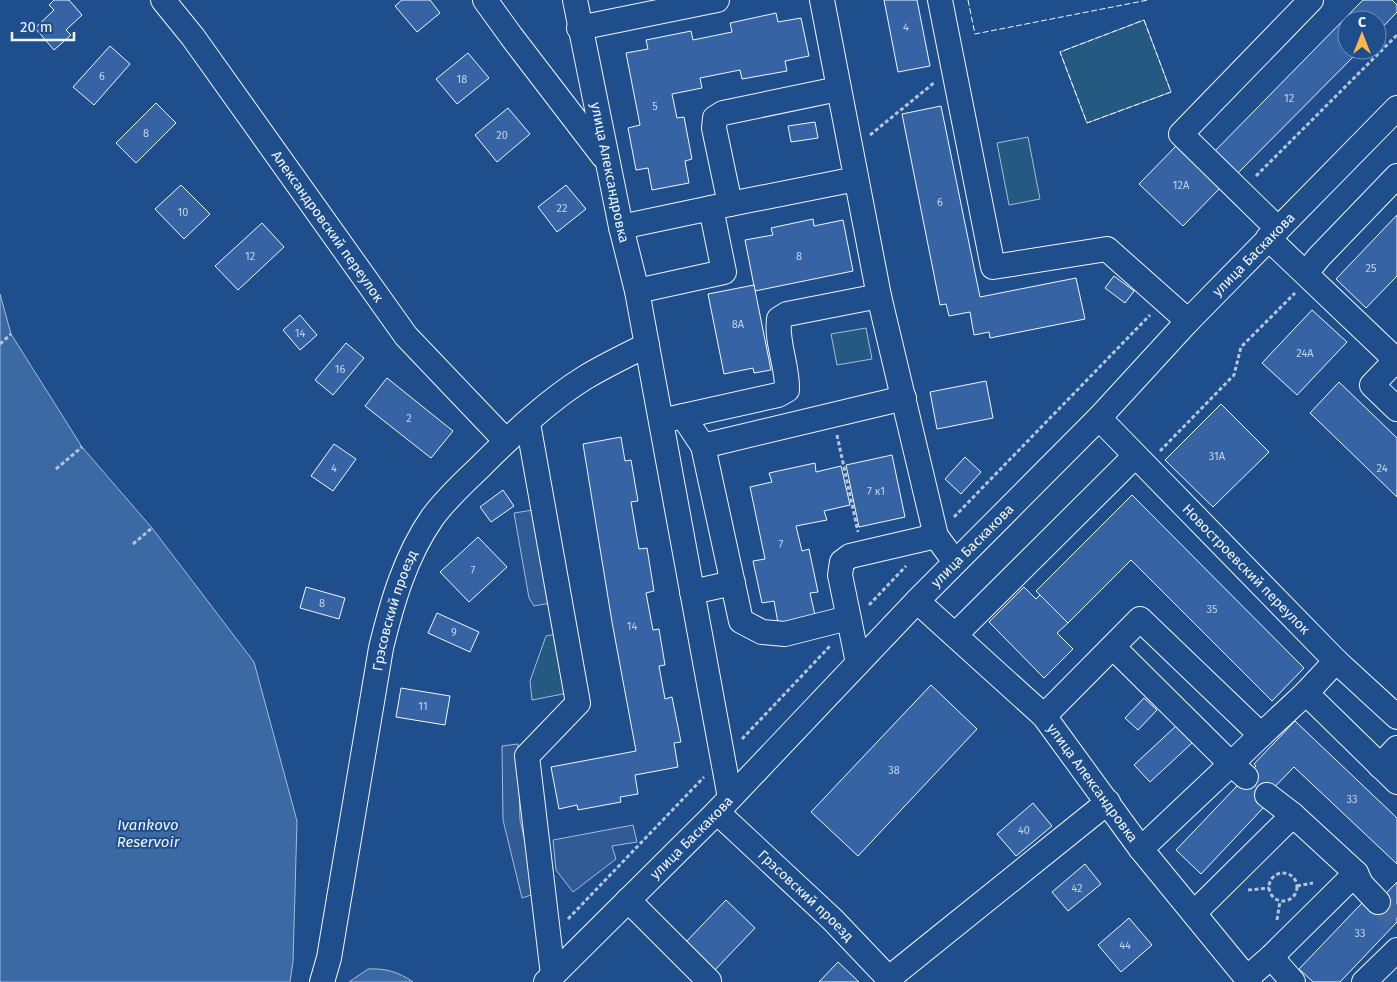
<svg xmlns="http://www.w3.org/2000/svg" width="1397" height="982" viewBox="0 0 1397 982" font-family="'Fira Sans',sans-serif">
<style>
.green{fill:#245a82;stroke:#a8bbd7}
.parking{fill:#305b95;stroke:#a8bbd7}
.water{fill:#3b69a3;stroke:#a8bbd7}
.building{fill:#3563a3;stroke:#f2f6ff}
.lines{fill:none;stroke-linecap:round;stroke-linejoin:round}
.minor-tunnel{stroke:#3f679d;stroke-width:24;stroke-dasharray:24 12;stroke-linecap:butt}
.minor-casing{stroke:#f2f6ff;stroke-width:26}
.path{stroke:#b3c4dc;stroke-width:3;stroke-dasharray:4 2.5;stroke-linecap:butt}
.minor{stroke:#1f4e8c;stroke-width:24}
.fence{stroke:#f2f6ff;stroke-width:1;stroke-dasharray:6 2.5;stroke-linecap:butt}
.labels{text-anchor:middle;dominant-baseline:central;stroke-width:4;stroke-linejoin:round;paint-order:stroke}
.number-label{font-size:11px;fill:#c3d1e8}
.street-label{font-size:14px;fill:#f2f6ff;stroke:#1f4e8c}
.water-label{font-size:15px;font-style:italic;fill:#f2f6ff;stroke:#1f4e8c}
</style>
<rect width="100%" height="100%" fill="#1f4e8c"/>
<g class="green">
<polygon points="1144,20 1171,92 1087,123 1060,52"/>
<polygon points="1028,137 1040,199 1009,205 997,143"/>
<polygon points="866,328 872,359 837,365 831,334"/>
<polygon points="563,633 573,692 532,700 530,681 546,636"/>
</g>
<g class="parking">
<polygon points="533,510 550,603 534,606 529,598 514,513"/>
<polygon points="518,744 520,820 537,893 522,898 503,820 502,746"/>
<polygon points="633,825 637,842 612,846 616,859 573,892 556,870 553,840"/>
</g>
<g class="water">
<polygon points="0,294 11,334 82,447 152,528 254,662 297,821 293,962 290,982 0,982"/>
<path d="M368 969C385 968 399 972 413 982H349Z"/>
</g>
<g class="building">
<polygon points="54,0 69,0 82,15 66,30 71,35 54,50 35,28 54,10 49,5"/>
<polygon points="402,0 430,0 440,13 417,32 395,6"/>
<polygon points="884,0 917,0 930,66 898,72"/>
<polygon points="1363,0 1392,0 1397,5 1397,12 1377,33 1377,20 1347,20 1347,50 1360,50 1233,178 1210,156"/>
<polygon points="776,13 778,22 801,18 809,56 785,61 787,71 742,79 740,70 700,78 702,88 672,94 677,118 684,117 692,159 685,161 689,183 652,190 648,168 636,170 628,128 640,125 626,53 648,49 646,40 691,31 693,40 732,32 730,23"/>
<polygon points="110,46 130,64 94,105 73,87"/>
<polygon points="468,53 489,78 457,104 436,79"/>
<polygon points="156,103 176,123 136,163 116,143"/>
<polygon points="941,106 980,297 1076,278 1085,319 990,338 989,332 974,335 970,312 949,316 946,304 940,305 902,114"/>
<polygon points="508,108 530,134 497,162 475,135"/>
<polygon points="815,122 818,138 791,142 788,126"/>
<polygon points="1179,143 1222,186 1183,226 1139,184"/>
<polygon points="181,185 210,214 184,239 155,209"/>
<polygon points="566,185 586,209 557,232 538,207"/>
<polygon points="1397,215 1397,276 1366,308 1336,279"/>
<polygon points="813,219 814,226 843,220 853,271 755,291 745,240 773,235 771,228"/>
<polygon points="262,223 284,247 238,290 215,266"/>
<polygon points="1114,276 1134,291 1125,303 1105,288"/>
<polygon points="754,285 771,370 754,373 753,368 724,374 708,294"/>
<polygon points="1312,310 1347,342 1297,395 1262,363"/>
<polygon points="300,315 317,335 300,350 283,330"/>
<polygon points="346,343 364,358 333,395 315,380"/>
<polygon points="387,378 453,431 431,458 365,406"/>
<polygon points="986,381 993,418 937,429 930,392"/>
<polygon points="1339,382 1397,438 1397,497 1310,413"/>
<polygon points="1221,404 1269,452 1213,507 1165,460"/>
<polygon points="621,437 625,461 631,460 638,501 631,502 639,549 647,548 654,591 646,593 653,630 659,629 665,665 659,666 665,699 672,697 681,742 674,743 678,767 635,775 638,794 620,797 621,802 578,810 577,805 559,809 551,767 636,751 612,622 583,444"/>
<polygon points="334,444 356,459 333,491 311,476"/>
<polygon points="892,455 905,517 859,527 846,465"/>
<polygon points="965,457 981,472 961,494 945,479"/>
<polygon points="815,463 816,472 841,466 850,505 824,511 827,520 796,526 802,551 809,549 818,592 810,593 815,615 778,623 774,601 762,603 753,561 765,559 750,487 772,482 769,473"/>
<polygon points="503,490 514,506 491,522 480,507"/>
<polygon points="1132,495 1304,668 1272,701 1131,560 1068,623 1036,591"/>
<polygon points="478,537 507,567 469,602 440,572"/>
<polygon points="306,587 345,598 339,619 300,608"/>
<polygon points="1024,587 1036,599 1040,595 1068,623 1057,633 1073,649 1044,678 989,622"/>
<polygon points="437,613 479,632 470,652 428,633"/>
<polygon points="931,685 977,729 858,856 811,812"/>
<polygon points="401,688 450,696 445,725 396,717"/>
<polygon points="1144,698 1157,710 1138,730 1125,718"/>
<polygon points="1295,721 1397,818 1397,864 1294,767 1259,803 1264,807 1201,874 1176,850 1256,766 1254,764"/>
<polygon points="1176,726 1192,743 1150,782 1134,765"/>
<polygon points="1033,803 1052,826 1016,856 997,834"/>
<polygon points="1085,864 1101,884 1068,911 1052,892"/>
<polygon points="1397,882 1397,922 1340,982 1313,982 1299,969 1362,903 1370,910"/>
<polygon points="726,900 755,928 713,972 684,944"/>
<polygon points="1129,918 1152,945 1121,972 1098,945"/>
<polygon points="838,962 859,982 819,982"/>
</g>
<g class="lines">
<polyline class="minor-tunnel" points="1378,902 1397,922"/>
<g class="minor-casing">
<g id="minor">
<path id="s1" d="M163 0 193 37 406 336 506 441"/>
<polyline points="485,0 511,36 603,156"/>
<path id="s2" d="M575 0 621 227 637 291 730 798"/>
<polyline points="822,0 879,296 936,536 955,562"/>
<polyline points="940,0 993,267 1107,249 1188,321"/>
<polyline points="579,28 717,0"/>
<polyline points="730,204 714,128 715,118 723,113 838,89"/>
<polyline points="621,227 730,204 856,179"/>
<polyline points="1278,229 1181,134 1311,0"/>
<polyline points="1268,238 1396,360 1372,385 1397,409"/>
<polyline points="1306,273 1319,257 1397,176"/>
<polyline points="637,291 724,272 711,208"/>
<polyline points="683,416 703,446 741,621 762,632 785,634 848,618"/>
<path id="s3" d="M1099 418 1336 661 1397 717"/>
<path d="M670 419 778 395 787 390C788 366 776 343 779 319L787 314 879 296"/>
<polyline points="528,423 578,703 527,756 553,975"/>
<polyline points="703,446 904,398"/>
<polyline points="692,592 733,583"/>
<path id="s4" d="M917 601 1044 716 1141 849 1250 982"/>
<polyline points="955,635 1135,456"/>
<polyline points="1113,647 1231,764 1141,849"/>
<polyline points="858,663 840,575 842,562 850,556 936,536"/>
<polyline points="1306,693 1336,661"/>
<polyline points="1044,716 1140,619 1261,735 1306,693 1397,782"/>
<polyline points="1380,766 1397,748"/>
<polyline points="1246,777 1231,764 1261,735"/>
<polyline points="1267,795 1293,815"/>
<path id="s5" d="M717 812 833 920 892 982"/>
<polyline points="1356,873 1361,884 1378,902"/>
<polyline points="628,900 709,981"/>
<polyline points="1194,913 1293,815 1356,873 1271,957 1247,978"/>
<polyline points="1271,957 1293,982"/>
<polyline points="888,979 1108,802"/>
<path id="s6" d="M322 982 329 958 381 648C392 603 405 557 432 518 445 500 463 483 479 468 512 435 547 401 586 377 606 365 627 355 647 345"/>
<path id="s7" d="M546 982 717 812 917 601 1099 418 1188 321 1397 108"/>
<polyline points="1364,982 1397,950"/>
</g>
</g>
<g class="path">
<polyline points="870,135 935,82"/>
<polyline points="1256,176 1397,35"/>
<polyline points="0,344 11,334"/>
<polyline points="837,435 858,532"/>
<polyline points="1160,451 1234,375 1241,347 1295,293"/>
<polyline points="56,469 82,447"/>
<polyline points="954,517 1150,315"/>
<polyline points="133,544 152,528"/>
<polyline points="869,605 906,566"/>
<polyline points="742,739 830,646"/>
<circle cx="1283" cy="887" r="14"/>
<polyline points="1297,886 1313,883"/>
<polyline points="1248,890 1269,888"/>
<polyline points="568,919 704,777"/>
<polyline points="1277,920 1280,901"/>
</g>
<use href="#minor" class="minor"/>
<g class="fence">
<polyline points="968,0 975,34 1148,0"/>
<polygon points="1144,20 1171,92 1087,123 1060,52"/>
</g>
</g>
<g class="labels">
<g class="number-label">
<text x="906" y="27">4</text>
<text x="102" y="76">6</text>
<text x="462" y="79">18</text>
<text x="1289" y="98">12</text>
<text x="655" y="106">5</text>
<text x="146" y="133">8</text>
<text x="502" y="135">20</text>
<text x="1181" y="185">12А</text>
<text x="940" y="202">6</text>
<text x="562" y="208">22</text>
<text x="183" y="212">10</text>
<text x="250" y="256">12</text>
<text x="799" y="256">8</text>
<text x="1371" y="268">25</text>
<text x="738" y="324">8А</text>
<text x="300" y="333">14</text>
<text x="1305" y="353">24А</text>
<text x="340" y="369">16</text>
<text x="409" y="418">2</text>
<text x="1217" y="456">31А</text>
<text x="334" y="468">4</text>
<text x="1382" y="468">24</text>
<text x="876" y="491">7 к1</text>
<text x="781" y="544">7</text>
<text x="473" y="570">7</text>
<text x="322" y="603">8</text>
<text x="1212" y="609">35</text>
<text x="632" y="626">14</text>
<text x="454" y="632">9</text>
<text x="423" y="706">11</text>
<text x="894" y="770">38</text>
<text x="1352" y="799">33</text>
<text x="1024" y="830">40</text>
<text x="1077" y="888">42</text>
<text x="1360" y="933">33</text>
<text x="1125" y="945">44</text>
</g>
<g class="street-label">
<text stroke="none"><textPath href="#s2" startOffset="176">улица Александровка</textPath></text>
<text stroke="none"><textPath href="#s1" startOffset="280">Александровский переулок</textPath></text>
<text stroke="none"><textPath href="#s7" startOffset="1015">улица Баскакова</textPath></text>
<text stroke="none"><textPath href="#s7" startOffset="610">улица Баскакова</textPath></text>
<text stroke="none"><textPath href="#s3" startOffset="211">Новостроевский переулок</textPath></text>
<text stroke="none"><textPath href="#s6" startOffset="379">Грэсовский проезд</textPath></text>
<text stroke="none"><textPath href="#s4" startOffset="254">улица Александровка</textPath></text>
<text stroke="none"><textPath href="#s7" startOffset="205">улица Баскакова</textPath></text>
<text stroke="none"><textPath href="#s5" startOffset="122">Грэсовский проезд</textPath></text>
</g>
<g class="water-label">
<text x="148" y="825">Ivankovo<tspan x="148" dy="17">Reservoir</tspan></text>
</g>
</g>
<g transform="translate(1362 35)"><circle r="24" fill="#1f4e8c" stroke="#7391ba"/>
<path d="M0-4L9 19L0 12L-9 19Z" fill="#ffb74d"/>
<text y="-8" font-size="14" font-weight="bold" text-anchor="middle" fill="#f2f6ff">С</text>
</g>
<path d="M12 32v8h62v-8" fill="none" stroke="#f2f6ff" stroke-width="2.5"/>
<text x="20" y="32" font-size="15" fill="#f2f6ff" stroke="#1f4e8c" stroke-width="4" paint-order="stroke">20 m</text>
</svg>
